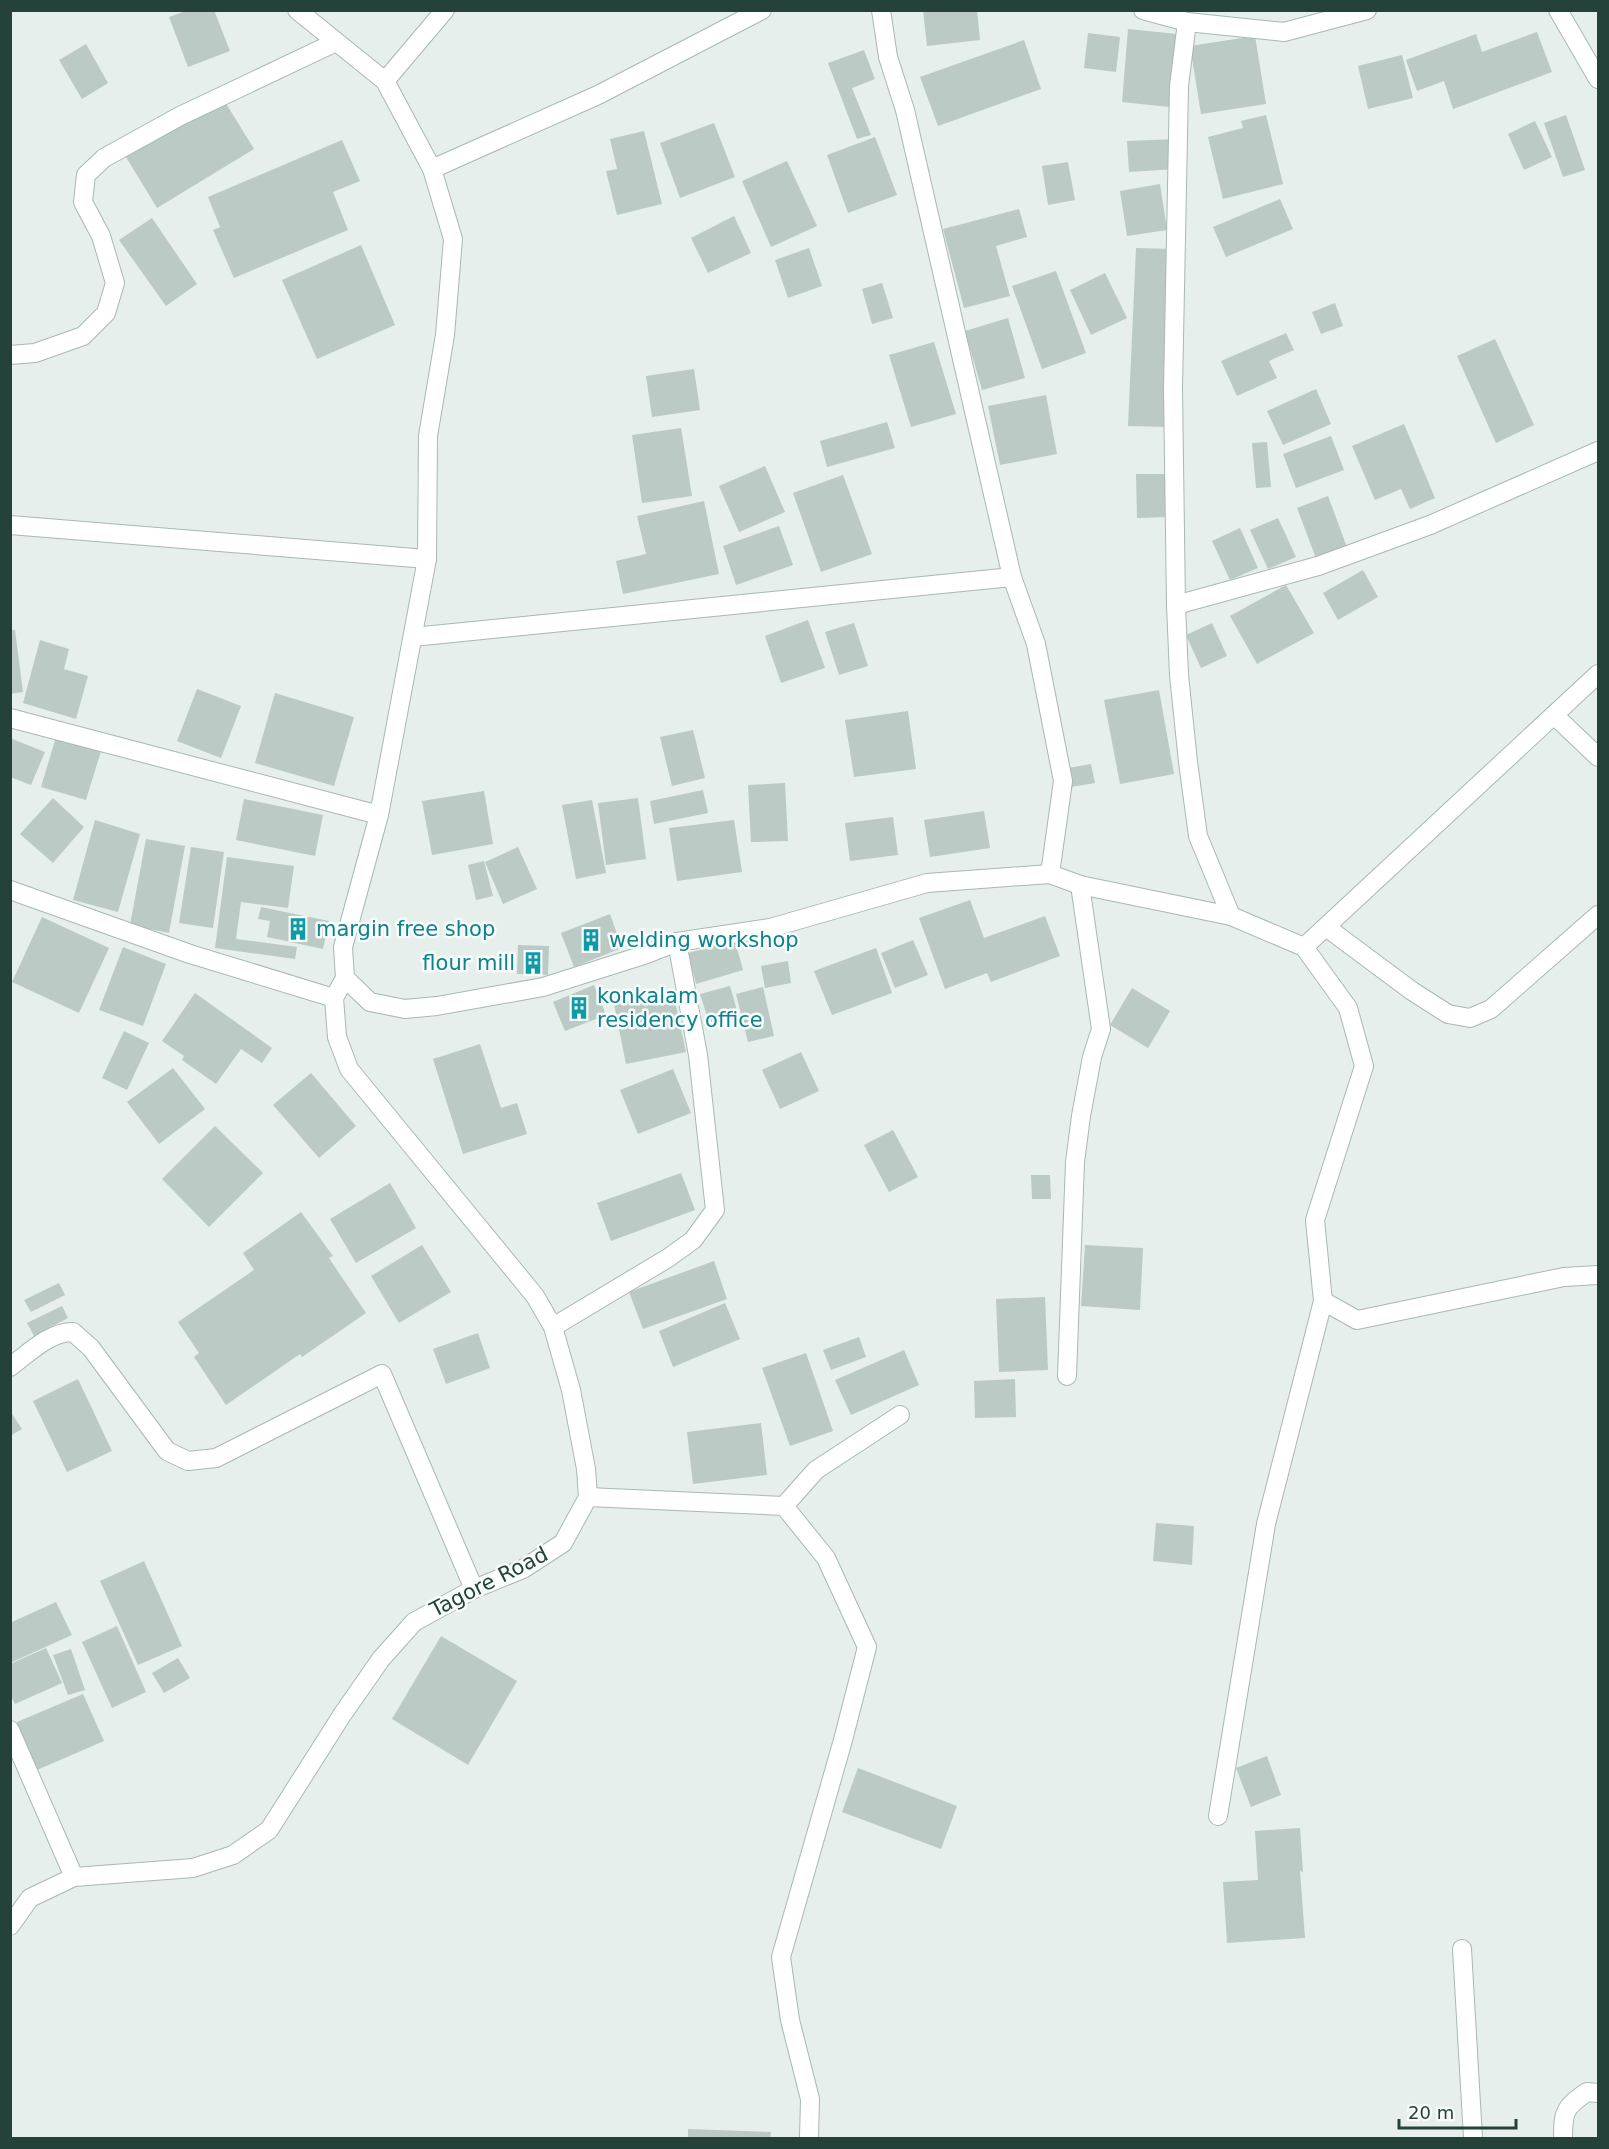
<svg xmlns="http://www.w3.org/2000/svg" width="1609" height="2149" viewBox="0 0 1609 2149" font-family="'DejaVu Sans',sans-serif">
<style>
.building{fill:#bbcac4}
.lines{fill:none;stroke-linecap:round;stroke-linejoin:round}
.minor-casing{stroke:#a8b8b2;stroke-width:20}
.minor{stroke:#fff;stroke-width:18}
.labels{text-anchor:middle;dominant-baseline:central;stroke-width:5;stroke-linejoin:round;paint-order:stroke}
.culture-label{font-size:21px;fill:#0d838f;stroke:#f7fbf9;text-anchor:start}
.street-label{font-size:21px;fill:#24423a;stroke:#f7fbf9}
</style>
<rect width="100%" height="100%" fill="#e6efeb"/>
<g class="building">
<polygon points="188,10 214,10 230,51 188,67 169,17"/>
<polygon points="923,10 977,10 980,40 927,46"/>
<polygon points="1128,29 1177,34 1169,107 1122,102"/>
<polygon points="1537,32 1552,72 1453,109 1444,81 1417,91 1406,60 1476,34 1482,52"/>
<polygon points="1088,33 1120,37 1116,72 1084,68"/>
<polygon points="1255,36 1266,104 1201,114 1190,46"/>
<polygon points="1024,40 1041,89 938,126 920,77"/>
<polygon points="86,44 108,83 82,99 59,60"/>
<polygon points="864,50 875,79 852,88 871,135 857,139 828,63"/>
<polygon points="1402,55 1413,98 1368,109 1358,66"/>
<polygon points="222,97 254,149 157,208 126,157"/>
<polygon points="1266,115 1283,184 1223,199 1208,137 1243,128 1241,121"/>
<polygon points="1566,115 1585,170 1563,177 1544,123"/>
<polygon points="1535,121 1552,157 1524,170 1508,134"/>
<polygon points="714,123 735,177 680,198 660,143"/>
<polygon points="644,131 662,204 617,215 606,171 617,169 610,139"/>
<polygon points="875,137 897,195 848,213 827,155"/>
<polygon points="1176,139 1177,169 1129,172 1127,141"/>
<polygon points="342,140 360,181 333,192 348,230 234,278 213,230 220,227 208,197"/>
<polygon points="787,161 817,226 771,247 742,181"/>
<polygon points="1068,162 1075,200 1048,205 1042,166"/>
<polygon points="1160,184 1167,230 1127,236 1120,191"/>
<polygon points="1280,199 1293,229 1226,257 1213,227"/>
<polygon points="1019,209 1027,237 996,246 1010,296 964,308 943,229"/>
<polygon points="734,216 751,253 708,273 691,238"/>
<polygon points="152,218 197,284 166,306 119,240"/>
<polygon points="361,245 395,325 317,359 282,280"/>
<polygon points="809,248 822,286 788,298 775,260"/>
<polygon points="1136,248 1174,249 1168,427 1128,426"/>
<polygon points="1056,271 1086,353 1042,369 1012,286"/>
<polygon points="1105,273 1127,318 1091,335 1070,290"/>
<polygon points="882,283 893,318 872,324 862,289"/>
<polygon points="1335,303 1343,326 1321,334 1312,312"/>
<polygon points="1008,318 1025,378 982,390 965,331"/>
<polygon points="1286,333 1294,350 1269,361 1277,378 1237,396 1221,361"/>
<polygon points="1495,339 1534,425 1496,443 1457,356"/>
<polygon points="934,342 956,414 911,427 889,355"/>
<polygon points="694,369 700,410 652,417 646,376"/>
<polygon points="1316,389 1331,424 1283,445 1267,411"/>
<polygon points="1046,395 1057,454 1000,465 988,406"/>
<polygon points="887,422 895,448 827,467 820,441"/>
<polygon points="1404,424 1435,498 1410,509 1401,489 1375,500 1352,446"/>
<polygon points="681,428 692,496 642,503 632,435"/>
<polygon points="1331,436 1344,470 1296,488 1283,454"/>
<polygon points="1267,442 1271,487 1256,488 1252,443"/>
<polygon points="765,466 785,512 739,532 719,486"/>
<polygon points="1136,474 1167,474 1168,517 1137,518"/>
<polygon points="843,475 872,554 821,572 793,493"/>
<polygon points="1328,496 1348,550 1317,561 1297,508"/>
<polygon points="704,501 719,574 623,594 616,561 646,554 637,516"/>
<polygon points="1278,518 1296,557 1268,569 1250,530"/>
<polygon points="779,526 793,565 736,585 723,546"/>
<polygon points="1240,528 1258,568 1230,580 1212,541"/>
<polygon points="1363,570 1378,597 1338,620 1323,593"/>
<polygon points="1286,585 1314,633 1257,664 1230,616"/>
<polygon points="808,620 825,668 781,683 765,636"/>
<polygon points="854,623 868,666 839,675 825,632"/>
<polygon points="1212,623 1227,656 1201,668 1186,635"/>
<polygon points="10,630 15,630 23,692 10,694"/>
<polygon points="40,640 69,649 64,669 88,676 76,719 23,703"/>
<polygon points="197,689 241,706 221,758 177,741"/>
<polygon points="1159,690 1174,774 1120,784 1104,700"/>
<polygon points="275,693 354,717 334,786 255,763"/>
<polygon points="908,711 916,769 854,777 845,720"/>
<polygon points="693,730 705,778 672,786 660,737"/>
<polygon points="56,737 101,751 86,800 41,787"/>
<polygon points="10,738 45,752 31,785 10,777"/>
<polygon points="1091,764 1095,783 1065,788 1062,769"/>
<polygon points="785,783 788,841 751,842 748,785"/>
<polygon points="703,790 708,813 654,824 650,801"/>
<polygon points="484,791 493,844 432,855 422,801"/>
<polygon points="53,798 84,827 53,863 20,834"/>
<polygon points="638,798 646,859 606,865 598,803"/>
<polygon points="244,799 323,815 315,856 236,840"/>
<polygon points="592,800 606,873 576,879 562,805"/>
<polygon points="984,811 990,848 930,857 924,820"/>
<polygon points="893,817 898,855 850,861 845,823"/>
<polygon points="95,820 140,834 118,912 73,900"/>
<polygon points="734,820 742,872 677,881 669,828"/>
<polygon points="146,839 185,846 169,933 130,925"/>
<polygon points="191,847 224,852 213,928 179,923"/>
<polygon points="518,847 537,889 503,904 485,862"/>
<polygon points="227,857 294,866 288,908 241,902 236,939 297,947 295,959 215,948"/>
<polygon points="484,861 493,896 476,900 468,865"/>
<polygon points="970,900 984,938 1045,916 1060,956 991,982 987,973 945,989 919,918"/>
<polygon points="261,907 329,921 323,949 267,937 270,921 258,919"/>
<polygon points="610,914 622,948 574,967 561,933"/>
<polygon points="42,917 109,948 79,1013 12,982"/>
<polygon points="913,940 928,975 895,988 881,953"/>
<polygon points="735,941 743,970 696,984 688,953"/>
<polygon points="518,945 549,946 548,975 517,974"/>
<polygon points="123,947 166,964 143,1026 99,1010"/>
<polygon points="876,948 892,993 832,1015 814,971"/>
<polygon points="788,961 791,983 765,988 761,966"/>
<polygon points="594,985 606,1015 565,1031 553,1002"/>
<polygon points="730,986 738,1014 709,1022 700,994"/>
<polygon points="763,987 774,1036 748,1042 736,994"/>
<polygon points="1132,988 1170,1011 1148,1048 1110,1025"/>
<polygon points="673,992 686,1052 626,1064 614,1004"/>
<polygon points="195,993 272,1048 262,1063 241,1049 216,1084 182,1060 184,1056 162,1041"/>
<polygon points="124,1031 149,1043 127,1090 102,1078"/>
<polygon points="480,1044 501,1108 517,1103 527,1134 463,1154 433,1059"/>
<polygon points="801,1052 819,1091 780,1109 762,1070"/>
<polygon points="173,1068 205,1109 159,1144 127,1102"/>
<polygon points="673,1069 691,1113 638,1134 620,1090"/>
<polygon points="311,1073 356,1126 319,1158 273,1105"/>
<polygon points="215,1126 263,1173 209,1227 162,1179"/>
<polygon points="893,1130 918,1177 889,1192 864,1145"/>
<polygon points="681,1173 695,1210 611,1241 597,1203"/>
<polygon points="1031,1175 1050,1175 1051,1199 1032,1199"/>
<polygon points="390,1183 416,1228 356,1263 330,1219"/>
<polygon points="301,1212 333,1256 329,1258 366,1313 302,1357 300,1354 226,1405 194,1357 199,1353 178,1322 254,1270 243,1253"/>
<polygon points="422,1245 451,1292 399,1323 371,1276"/>
<polygon points="1085,1245 1143,1248 1140,1310 1081,1306"/>
<polygon points="714,1261 727,1299 643,1329 629,1292"/>
<polygon points="59,1283 65,1295 31,1312 24,1300"/>
<polygon points="1045,1297 1048,1370 999,1372 996,1299"/>
<polygon points="725,1303 740,1339 673,1367 659,1331"/>
<polygon points="62,1306 68,1318 34,1336 27,1323"/>
<polygon points="478,1333 490,1368 446,1384 433,1349"/>
<polygon points="859,1337 866,1357 831,1370 823,1350"/>
<polygon points="904,1350 919,1385 851,1415 835,1380"/>
<polygon points="806,1353 833,1431 790,1446 762,1368"/>
<polygon points="78,1379 112,1451 67,1472 33,1401"/>
<polygon points="1015,1379 1016,1417 975,1418 974,1381"/>
<polygon points="10,1411 22,1429 10,1436"/>
<polygon points="761,1423 767,1475 693,1484 687,1432"/>
<polygon points="1156,1523 1194,1526 1192,1565 1153,1561"/>
<polygon points="144,1561 182,1646 138,1665 100,1581"/>
<polygon points="56,1602 72,1635 10,1663 10,1623"/>
<polygon points="117,1626 146,1692 112,1708 82,1642"/>
<polygon points="441,1636 517,1681 468,1765 392,1719"/>
<polygon points="46,1648 62,1683 15,1704 10,1694 10,1664"/>
<polygon points="71,1649 85,1690 68,1695 53,1655"/>
<polygon points="178,1658 190,1678 164,1693 152,1673"/>
<polygon points="83,1694 104,1741 37,1770 17,1722"/>
<polygon points="1267,1756 1281,1795 1251,1807 1236,1768"/>
<polygon points="858,1768 957,1806 941,1849 842,1812"/>
<polygon points="1300,1828 1303,1872 1300,1871 1305,1938 1227,1943 1223,1882 1258,1880 1255,1831"/>
<polygon points="688,2129 771,2132 770,2138 688,2138"/>
</g>
<g class="lines">
<g class="minor-casing">
<g id="minor">
<polyline points="297,10 385,81 432,169 453,239 445,335 428,436 427,559 379,815 343,947 345,978 370,1002 405,1009 437,1006 543,987 647,954 677,942 770,928 927,883 1050,874 1080,885 1231,916 1304,947 1348,1008 1364,1066 1315,1220 1323,1301 1266,1524 1218,1816"/>
<polyline points="881,10 888,57 905,110 1012,577 1036,644 1063,781 1050,874"/>
<polyline points="1143,10 1187,22 1284,32 1367,10"/>
<polyline points="1558,10 1598,79"/>
<polyline points="1187,22 1179,86 1173,389 1176,605 1179,675 1188,762 1198,836 1231,916"/>
<polyline points="385,81 445,10"/>
<polyline points="432,169 598,95 762,10"/>
<polyline points="10,355 35,353 83,336 106,313 115,283 101,236 83,202 86,175 104,158 180,116 336,42"/>
<polyline points="10,525 427,559"/>
<polyline points="1176,605 1318,566 1430,525 1598,451"/>
<polyline points="413,637 1012,577"/>
<polyline points="1554,715 1598,757"/>
<polyline points="10,718 379,815"/>
<polyline points="10,890 190,954 334,998"/>
<polyline points="1326,927 1412,991 1448,1014 1470,1018 1491,1009 1598,915"/>
<polyline points="1304,947 1598,674"/>
<polyline points="1323,1301 1357,1320 1564,1277 1598,1275"/>
<polyline points="553,1327 668,1258 693,1240 715,1210 698,1055 677,942"/>
<path d="M10 1367C29 1353 49 1332 73 1332L91 1348 167 1451 188 1461 216 1458 382 1374 474 1589"/>
<polyline points="1067,1376 1075,1162 1081,1116 1092,1057 1101,1029 1080,885"/>
<polyline points="588,1497 784,1506 826,1558 867,1647 843,1740 781,1957 790,2020 810,2099 809,2138"/>
<polyline points="784,1506 816,1470 900,1415"/>
<polyline points="10,1730 74,1877"/>
<polyline points="10,1926 30,1898 74,1877 193,1868 233,1855 269,1830 342,1715 381,1659 414,1622 474,1589 523,1569 563,1543 588,1497 586,1469 571,1390 553,1327 535,1296 349,1069 337,1037 334,998 345,978"/>
<polyline points="1462,1949 1473,2138"/>
<path d="M1563 2138C1563 2111 1565 2107 1587 2092L1598 2093"/>
</g>
</g>
<use href="#minor" class="minor"/>
</g>
<defs>
<g id="building-bare" transform="scale(1.8)"><path d="M-4-6H4V6H1V3H-1V6H-4ZM-2.5-4.3h1.7v1.8h-1.7ZM.8-4.3h1.7v1.8H.8ZM-2.5-1h1.7V.8h-1.7ZM.8-1h1.7V.8H.8Z" fill="#0f9aa8" stroke="#f7fbf9" stroke-width="2.5" paint-order="stroke"/></g>
</defs>
<g fill-rule="evenodd">
<use href="#building-bare" x="298" y="929"/>
<use href="#building-bare" x="591" y="940"/>
<use href="#building-bare" x="533" y="963"/>
<use href="#building-bare" x="579" y="1008"/>
</g>
<g class="labels">
<g class="culture-label">
<text x="316" y="929">margin free shop</text>
<text x="609" y="940">welding workshop</text>
<text x="515" y="963" text-anchor="end">flour mill</text>
<text x="597" y="996">konkalam<tspan x="597" dy="24">residency office</tspan></text>
</g>
<g class="street-label">
<text transform="translate(489 1582) rotate(-27)">Tagore Road</text>
</g>
</g>
<rect width="1609" height="2149" fill="none" stroke="#24423a" stroke-width="24"/>
<path d="M1399 2119v9h117v-9" fill="none" stroke="#24423a" stroke-width="3"/>
<text x="1408" y="2119" font-size="18" fill="#24423a" stroke="#f7fbf9" stroke-width="4.5" paint-order="stroke">20 m</text>
</svg>
